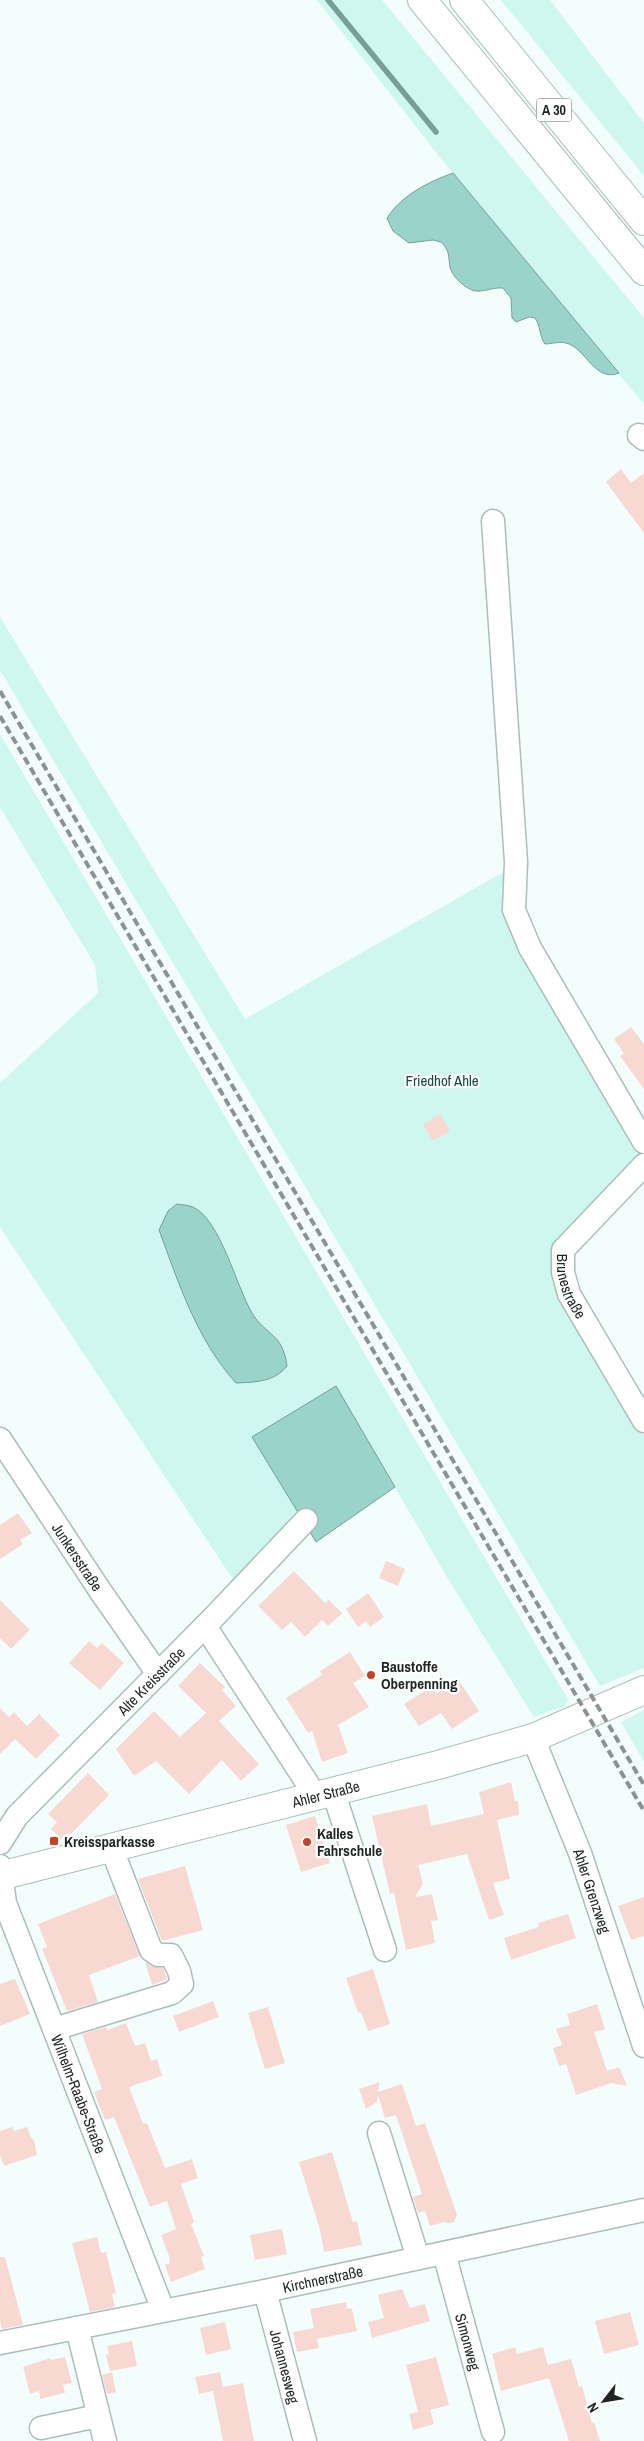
<svg xmlns="http://www.w3.org/2000/svg" width="644" height="2441" viewBox="0 0 644 2441" font-family="'Archivo Narrow',sans-serif">
<style>
.green{fill:#cef7f0}
.water{fill:#9ad3ca;stroke:#759f98}
.lines{fill:none;stroke-linecap:round;stroke-linejoin:round}
.stream{stroke:#759f98;stroke-width:5.5}
.building{fill:#f8d9d2}
.minor-casing{stroke:#abbebb;stroke-width:25}
.major-casing{stroke:#abbebb;stroke-width:30}
.highway-casing{stroke:#abbebb;stroke-width:30}
.minor{stroke:#fff;stroke-width:22}
.major{stroke:#fff;stroke-width:28}
.highway{stroke:#fff;stroke-width:28}
.rail{stroke:#8a9392;stroke-width:4;stroke-dasharray:8 4;stroke-linecap:butt}
.poi-dot{fill:#ca4021;stroke:#fff;stroke-width:2}
.labels{text-anchor:middle;dominant-baseline:central;stroke-width:4.5;stroke-linejoin:round;paint-order:stroke}
.shield{fill:#fff;stroke:#626666;stroke-width:1}
.shield-label{font-size:14px;font-weight:bold;fill:#1e2524}
.park-label{font-size:15px;fill:#174943;stroke:#fff}
.street-label{font-size:15px;fill:#1e2524;stroke:#fff}
.poi-label{font-size:15px;font-weight:bold;fill:#1e2524;stroke:#fff;text-anchor:start}
</style>
<rect width="100%" height="100%" fill="#f3fefc"/>
<g class="green">
<polygon points="317,0 382,0 644,318 644,404 438,155"/>
<polygon points="501,0 550,0 644,123 644,176"/>
<polygon points="0,617 245,1019 509,869 512,882 500,889 525,947 643,1151 551,1246 554,1281 644,1435 644,1668 600,1686 0,670"/>
<polygon points="0,734 569,1701 562,1707 534,1717 450,1582 336,1386 300,1520 240,1586 230,1575 0,1227 0,1083 98,993 95,965 0,807"/>
<polygon points="644,1710 644,1762 621,1722"/>
</g>
<g class="water">
<path d="M453 173 619 373C595 383 586 348 566 343 560 341 551 344 545 344 539 336 541 326 535 318L529 317 516 322 512 318 511 298 503 288C493 287 485 292 475 291 466 289 452 277 450 267 448 255 450 251 441 242L433 240 409 243 393 231 387 218C402 195 428 182 453 173Z"/>
<path d="M177 1204C182 1205 188 1205 193 1207 220 1219 237 1288 252 1313 266 1336 283 1333 287 1366 274 1382 257 1382 236 1383 197 1340 179 1284 159 1230L168 1211Z"/>
<polygon points="336,1386 395,1487 316,1542 252,1437"/>
</g>
<g class="lines">
<polyline class="stream" points="328,0 436,132"/>
</g>
<g class="building">
<polygon points="621,469 631,483 644,473 644,533 606,482"/>
<polygon points="631,1027 644,1044 644,1089 620,1056 624,1053 614,1039"/>
<polygon points="440,1114 450,1131 433,1141 423,1125"/>
<polygon points="18,1513 32,1533 20,1540 23,1544 0,1559 0,1525"/>
<polygon points="386,1561 405,1569 398,1586 379,1578"/>
<polygon points="294,1571 325,1603 329,1600 342,1613 328,1626 322,1620 305,1637 291,1622 282,1630 258,1606"/>
<polygon points="368,1593 384,1617 370,1627 366,1621 358,1627 346,1609"/>
<polygon points="0,1600 30,1630 11,1649 0,1638"/>
<polygon points="89,1641 97,1648 102,1643 124,1663 100,1690 69,1663"/>
<polygon points="350,1652 365,1676 353,1683 369,1707 338,1725 348,1753 322,1762 312,1731 308,1733 286,1698 322,1675 320,1671"/>
<polygon points="200,1663 225,1687 222,1690 236,1706 219,1721 259,1764 241,1781 222,1760 189,1794 156,1761 134,1776 116,1749 154,1711 180,1737 206,1713 178,1686"/>
<polygon points="458,1679 479,1711 452,1729 441,1713 419,1726 404,1704 431,1687 436,1694"/>
<polygon points="0,1708 9,1717 14,1712 27,1726 39,1714 60,1735 36,1759 15,1739 0,1754"/>
<polygon points="88,1773 109,1795 70,1835 68,1833 61,1839 51,1829 57,1822 48,1814"/>
<polygon points="511,1782 515,1801 518,1801 519,1815 497,1820 510,1879 493,1883 504,1915 489,1920 467,1854 418,1865 423,1884 415,1897 432,1894 438,1920 431,1921 435,1943 406,1950 394,1893 390,1894 372,1816 427,1804 431,1826 484,1814 479,1792"/>
<polygon points="315,1816 330,1863 301,1872 286,1825"/>
<polygon points="185,1866 203,1930 162,1941 138,1879"/>
<polygon points="115,1894 140,1956 89,1975 98,2002 67,2011 42,1949 47,1947 38,1924"/>
<polygon points="644,1897 644,1936 631,1940 618,1906"/>
<polygon points="568,1914 576,1938 511,1960 504,1938 539,1927 538,1923"/>
<polygon points="145,1962 151,1966 163,1968 167,1979 152,1985"/>
<polygon points="373,1969 390,2024 368,2031 361,2012 358,2013 346,1978"/>
<polygon points="15,1979 30,2014 0,2026 0,1984"/>
<polygon points="213,2001 219,2017 179,2032 173,2016"/>
<polygon points="597,2004 605,2029 594,2032 607,2071 619,2067 627,2086 611,2083 576,2095 566,2064 559,2066 553,2048 562,2045 556,2029 570,2025 567,2014"/>
<polygon points="268,2007 285,2063 265,2069 248,2013"/>
<polygon points="126,2023 135,2046 145,2043 151,2061 157,2059 162,2076 129,2087 143,2124 147,2123 165,2168 192,2159 198,2178 181,2184 194,2222 191,2224 204,2256 201,2257 205,2269 171,2282 165,2265 170,2263 169,2256 161,2235 176,2229 167,2201 150,2207 114,2117 105,2120 94,2092 102,2089 82,2034 106,2027 107,2030"/>
<polygon points="380,2082 378,2092 402,2084 416,2126 425,2123 457,2215 454,2222 448,2223 444,2222 430,2226 425,2211 418,2213 413,2197 422,2194 396,2115 385,2118 378,2095 377,2102 366,2109 359,2089"/>
<polygon points="12,2127 14,2131 27,2127 31,2138 34,2140 37,2155 4,2166 0,2155 0,2131"/>
<polygon points="332,2152 353,2222 357,2221 362,2245 324,2252 320,2230 299,2162"/>
<polygon points="282,2229 287,2254 255,2260 250,2235"/>
<polygon points="97,2237 101,2253 106,2252 116,2293 112,2294 115,2307 90,2312 72,2243"/>
<polygon points="0,2257 5,2257 23,2325 2,2329 0,2320"/>
<polygon points="402,2289 410,2308 425,2304 430,2321 372,2338 368,2322 384,2318 378,2295"/>
<polygon points="346,2302 347,2308 352,2309 357,2331 317,2339 319,2348 297,2352 293,2332 314,2328 310,2309"/>
<polygon points="630,2312 639,2345 604,2354 595,2321"/>
<polygon points="225,2322 231,2349 206,2355 200,2328"/>
<polygon points="132,2341 137,2366 110,2371 106,2355 109,2354 107,2346"/>
<polygon points="515,2347 517,2354 543,2347 548,2365 571,2359 579,2387 582,2386 592,2423 594,2422 600,2441 569,2441 549,2378 501,2391 492,2354"/>
<polygon points="65,2357 72,2383 63,2385 65,2393 40,2399 39,2391 30,2394 23,2367 50,2358 51,2360"/>
<polygon points="436,2357 449,2405 430,2410 434,2424 413,2430 409,2414 418,2412 406,2365"/>
<polygon points="112,2372 116,2392 107,2394 102,2375"/>
<polygon points="220,2372 223,2387 243,2383 254,2441 223,2441 213,2391 199,2394 195,2377"/>
</g>
<g class="lines">
<g class="minor-casing">
<g id="minor">
<polyline points="639,435 644,439"/>
<polyline points="493,521 516,862 514,910 530,948 644,1142"/>
<path id="s1" d="M644 1165 563 1250V1272L569 1294 644 1421"/>
<path id="s2" d="M0 1439 101 1592 158 1674"/>
<polyline points="205,1626 315,1795"/>
<path id="s3" d="M533 1738 580 1853 644 2046"/>
<polyline points="333,1791 385,1950"/>
<path id="s4" d="M0 1843 17 1816 213 1618 306 1520"/>
<path id="s5" d="M0 1866 5 1903 163 2310"/>
<polyline points="54,2029 172,1993 182,1984 179,1971 171,1955 158,1955 151,1950 111,1847"/>
<polyline points="379,2133 418,2258"/>
<path id="s6" d="M444 2253 493 2432"/>
<path id="s7" d="M265 2291 305 2441"/>
<polyline points="77,2328 105,2441"/>
<path id="s8" d="M0 2343 265 2291 644 2210"/>
<polyline points="41,2428 98,2416"/>
</g>
</g>
<g class="major-casing">
<g id="major">
<path id="s9" d="M0 1876 438 1765 533 1738 644 1690"/>
</g>
</g>
<g class="highway-casing">
<g id="highway">
<polyline points="422,0 644,271"/>
<polyline points="464,0 644,221"/>
</g>
</g>
<use href="#minor" class="minor"/>
<use href="#major" class="major"/>
<use href="#highway" class="highway"/>
<g class="rail">
<polyline points="0,691 644,1785"/>
<polyline points="0,716 644,1811"/>
</g>
</g>
<g class="poi-dot">
<circle cx="371" cy="1675" r="5"/>
<rect x="49" y="1836" width="10" height="10" rx="2.5"/>
<circle cx="307" cy="1842" r="5"/>
</g>
<g class="labels">
<rect class="shield" x="536.5" y="98.5" width="35" height="23" rx="4"/>
<g class="shield-label">
<text x="554" y="110">A 30</text>
</g>
<g class="park-label">
<text x="442" y="1080">Friedhof Ahle</text>
</g>
<g class="street-label">
<text stroke="none"><textPath href="#s1" startOffset="155">Brunestraße</textPath></text>
<text stroke="none"><textPath href="#s2" startOffset="141">Junkersstraße</textPath></text>
<text stroke="none"><textPath href="#s4" startOffset="222">Alte Kreisstraße</textPath></text>
<text stroke="none"><textPath href="#s9" startOffset="336">Ahler Straße</textPath></text>
<text stroke="none"><textPath href="#s3" startOffset="164">Ahler Grenzweg</textPath></text>
<text stroke="none"><textPath href="#s5" startOffset="242">Wilhelm-Raabe-Straße</textPath></text>
<text stroke="none"><textPath href="#s8" startOffset="329">Kirchnerstraße</textPath></text>
<text stroke="none"><textPath href="#s6" startOffset="92">Simonweg</textPath></text>
<text stroke="none"><textPath href="#s7" startOffset="78">Johannesweg</textPath></text>
</g>
<g class="poi-label">
<text x="381" y="1666">Baustoffe<tspan x="381" dy="17">Oberpenning</tspan></text>
<text x="317" y="1833">Kalles<tspan x="317" dy="17">Fahrschule</tspan></text>
<text x="64" y="1841">Kreissparkasse</text>
</g>
</g>
<g transform="translate(604 2401) rotate(239)" stroke="#ffffff" stroke-width="4" paint-order="stroke">
<path d="M0-4L9 19L0 12L-9 19Z" fill="#1e2524"/>
<text y="-8" font-size="14" font-weight="bold" text-anchor="middle" fill="#1e2524">N</text>
</g>
</svg>
